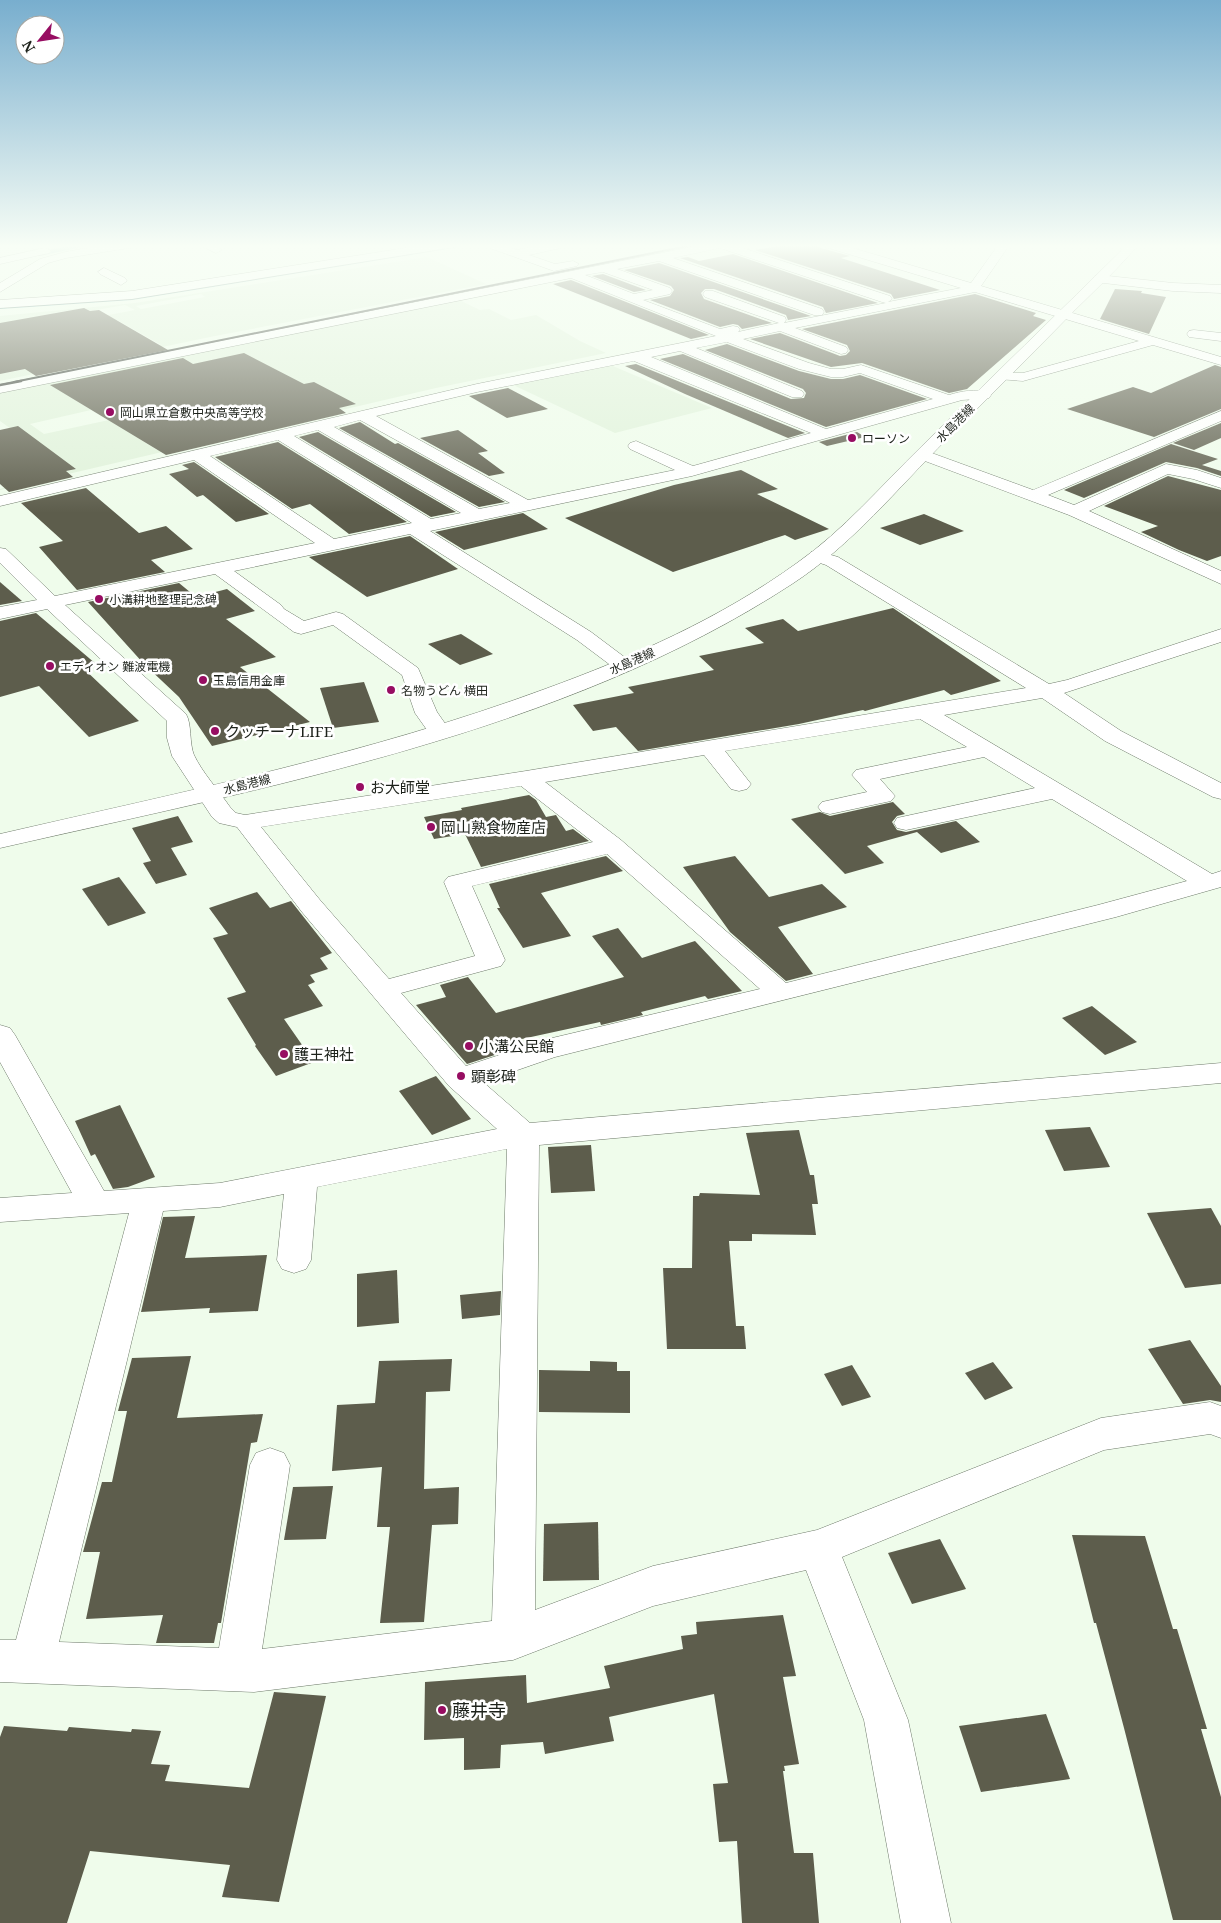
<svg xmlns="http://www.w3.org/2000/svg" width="1221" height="1923" viewBox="0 0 1221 1923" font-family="'Noto Serif','Noto Sans JP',serif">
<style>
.built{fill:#e0f2da;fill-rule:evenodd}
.water{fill:#70a6a6}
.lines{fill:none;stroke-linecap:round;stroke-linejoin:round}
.stream{stroke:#70a6a6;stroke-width:4}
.building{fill:#5d5d4c}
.street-casing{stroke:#6e7a6a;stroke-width:1}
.secondary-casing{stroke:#6e7a6a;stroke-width:1}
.street{fill:#fff;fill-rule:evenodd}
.secondary{fill:#fff;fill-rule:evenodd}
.rail-far1{stroke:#353b33;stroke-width:2}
.rail{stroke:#353b33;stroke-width:2.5}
.poi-dot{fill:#970d62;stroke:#fff;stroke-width:2}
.labels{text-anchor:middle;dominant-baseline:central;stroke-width:5;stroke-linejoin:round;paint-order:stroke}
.far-poi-label{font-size:12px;fill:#1d221b;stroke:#fff;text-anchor:start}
.far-street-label{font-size:12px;fill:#1d221b;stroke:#fff}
.poi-label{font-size:15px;fill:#1d221b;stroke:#fff;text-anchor:start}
.near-poi-label{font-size:18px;fill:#1d221b;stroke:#fff;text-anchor:start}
</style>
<rect width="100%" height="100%" fill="#effceb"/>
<g class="built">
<path d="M427 257 486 284 210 337 0 381V369L6 373 87 357 0 330V316L135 303ZM201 294 205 297 141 309 136 306ZM125 305 135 310 51 326 54 313 84 308 90 311ZM117 320 161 345 67 329Z"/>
<path d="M457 299 480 310 489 309 511 320 536 315 580 341 606 353 436 388 0 490V489L76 469 36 440 28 441 0 421V391ZM56 388 184 443 157 450 109 420 44 434 30 424 91 410Z"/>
<polygon points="608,364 712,408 615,433 509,383"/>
</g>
<polygon class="water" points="464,244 479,244 132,300 0,309 0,306 130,297"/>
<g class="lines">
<polyline class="stream" points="39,254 87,244"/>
</g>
<g class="building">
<polygon points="789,244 819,244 821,248 850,256 841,258 940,290 894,299 891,294 755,250"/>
<polygon points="733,254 878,303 826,313 823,307 680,258 688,257 699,261"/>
<polygon points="659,263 811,316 788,320 786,315 714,289 705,289 701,293 704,299 772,323 742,329 738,325 733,324 720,327 650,300 670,296 674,290 671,286 624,270"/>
<polygon points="603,274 646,290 634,292 592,276"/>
<polygon points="571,280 709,335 691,339 553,284"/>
<polygon points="1115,289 1142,291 1141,293 1166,297 1149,334 1100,319"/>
<polygon points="975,294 1036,313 1033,316 1046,320 967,389 949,393 862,363 831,367 750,339 780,333 840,356 846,355 850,351 847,345 802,329"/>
<polygon points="84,308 90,311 99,310 168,350 36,376 25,369 0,374 0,323"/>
<polygon points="727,344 799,371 831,379 843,379 860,375 927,399 826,427 660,359 683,354 791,399 804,398 806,393 803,389 705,350"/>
<polygon points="244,353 304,384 314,382 356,404 339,408 346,413 166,455 50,385 183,358 193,364"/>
<polygon points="636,364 805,433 788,438 685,394 625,366"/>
<polygon points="1215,365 1221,367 1221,409 1154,437 1067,409 1133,387 1151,393"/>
<polygon points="508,388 548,409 507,418 469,396"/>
<polygon points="360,422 395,444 398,443 505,502 479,507 339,428"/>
<polygon points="1221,423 1221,438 1194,450 1173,443"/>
<polygon points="18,426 76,469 66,471 73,477 9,492 0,484 0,430"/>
<polygon points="458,430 488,451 478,453 505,473 489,476 420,438"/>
<polygon points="318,432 456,512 431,517 299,437"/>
<polygon points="857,432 865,437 827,446 819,442"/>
<polygon points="278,442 407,522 349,534 310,504 292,509 215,457"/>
<polygon points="1171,444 1218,459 1202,465 1221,471 1221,476 1197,468 1166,462 1084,498 1064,490"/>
<polygon points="194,462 269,514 236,522 203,495 197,497 169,474 189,469 182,465"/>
<polygon points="741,470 778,489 757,494 829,529 795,540 785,535 673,572 565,518 674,485"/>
<polygon points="1168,476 1221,490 1221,556 1207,561 1179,550 1141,532 1158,526 1104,506"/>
<polygon points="86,488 139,533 166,526 193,549 151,560 165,572 77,590 39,547 63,541 21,503"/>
<polygon points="523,513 548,529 464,550 435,532"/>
<polygon points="924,514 964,531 920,545 880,528"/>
<polygon points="410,536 458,569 367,597 309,557"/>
<polygon points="0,582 22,601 0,605"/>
<polygon points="179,583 196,597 227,589 255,611 226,619 276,657 240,667 310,722 212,746 179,697 144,664 88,602"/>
<polygon points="893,608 1001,681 951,695 944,690 865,711 863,710 799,724 638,751 616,727 593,731 573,705 634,693 628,687 714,670 699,656 764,643 745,628 783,619 798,631"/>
<polygon points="36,613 96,664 83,668 139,721 89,737 39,686 0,697 0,621"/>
<polygon points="461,634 493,654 460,665 428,644"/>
<polygon points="364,682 379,722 333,728 320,688"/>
<polygon points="529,795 536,800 546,817 556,815 566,831 573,829 589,841 481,867 465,834 434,839 424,817 462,810 461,808"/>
<polygon points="893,802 905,814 897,816 892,822 897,830 906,832 956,821 980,842 941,853 917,832 867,846 884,863 845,874 791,819 820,812 830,816"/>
<polygon points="178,816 193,842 171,848 187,875 156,884 143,863 151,861 132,828"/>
<polygon points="606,856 623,871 541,893 571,936 523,948 497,908 500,908 489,884"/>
<polygon points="735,856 769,897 822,884 847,907 778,927 813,974 786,981 730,932 683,867"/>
<polygon points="119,877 146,913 108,926 82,889"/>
<polygon points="257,892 270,908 291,901 332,953 320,958 328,969 310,975 315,982 308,985 323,1006 284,1019 314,1062 276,1076 255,1046 256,1045 227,998 246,992 213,938 228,934 209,908"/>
<polygon points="618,928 642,958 695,941 742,991 708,999 705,996 641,1012 643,1015 601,1025 600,1022 499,1044 504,1052 467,1064 416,1005 446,997 440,985 468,977 496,1013 624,977 592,936"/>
<polygon points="1092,1006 1137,1042 1105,1055 1062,1018"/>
<polygon points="436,1076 471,1119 432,1135 399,1091"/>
<polygon points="120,1105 155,1177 128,1187 113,1189 95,1154 91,1156 75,1121"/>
<polygon points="1090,1127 1110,1167 1064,1171 1045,1130"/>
<polygon points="799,1130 810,1175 814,1175 818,1204 812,1204 816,1235 752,1234 752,1241 729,1241 736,1326 744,1326 746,1349 667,1349 663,1268 692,1268 693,1196 699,1196 700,1193 760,1195 746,1133"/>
<polygon points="591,1145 595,1191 551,1193 548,1147"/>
<polygon points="1211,1208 1221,1226 1221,1284 1185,1288 1147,1213"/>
<polygon points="195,1216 185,1258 267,1255 258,1311 209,1313 210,1308 141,1312 163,1217"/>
<polygon points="397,1270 399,1323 357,1327 357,1274"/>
<polygon points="501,1291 500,1315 462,1319 460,1295"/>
<polygon points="1190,1340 1221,1386 1221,1402 1210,1400 1183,1404 1148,1349"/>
<polygon points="191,1356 177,1418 263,1414 257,1442 251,1443 221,1623 218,1623 214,1643 156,1643 163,1615 86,1619 100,1552 83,1552 102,1482 112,1482 127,1411 118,1411 132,1358"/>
<polygon points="452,1359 450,1391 426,1392 424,1489 459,1487 458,1524 432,1525 424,1622 380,1623 390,1527 377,1527 382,1467 332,1471 337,1405 375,1403 379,1361"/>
<polygon points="590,1361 617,1362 617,1371 630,1371 630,1413 539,1412 539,1370 590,1371"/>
<polygon points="993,1362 1013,1388 985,1400 965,1373"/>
<polygon points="852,1365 871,1397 842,1406 824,1374"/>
<polygon points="333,1486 326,1539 284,1540 293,1487"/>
<polygon points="598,1522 599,1580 543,1581 544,1524"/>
<polygon points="1072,1535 1145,1536 1173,1629 1177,1629 1207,1729 1201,1729 1221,1797 1221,1920 1173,1920 1124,1728 1096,1623 1094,1623"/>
<polygon points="940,1539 966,1589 912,1604 888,1553"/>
<polygon points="783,1615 796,1676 783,1677 799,1764 784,1766 785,1771 783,1771 794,1853 813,1853 819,1923 742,1923 737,1841 719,1842 713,1784 728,1783 714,1694 609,1717 614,1741 545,1754 543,1742 501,1745 500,1768 464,1770 464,1738 424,1740 425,1682 526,1675 527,1703 610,1688 604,1666 683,1649 681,1636 697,1634 696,1622"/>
<polygon points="274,1692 326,1696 279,1902 222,1897 230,1865 90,1851 67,1923 0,1923 0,1737 4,1726 67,1731 69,1727 131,1732 132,1729 161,1731 151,1764 170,1765 165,1781 249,1788"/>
<polygon points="1046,1714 1070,1779 981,1792 959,1726"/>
</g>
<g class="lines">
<g class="street-casing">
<g id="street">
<polygon points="112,244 140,244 135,247 66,258 48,263 0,292 0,283 40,259 65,252"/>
<polygon points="198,244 213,244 222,250 216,253"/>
<polygon points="431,244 459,244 454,247 132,299 0,308 0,300 132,291"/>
<polygon points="499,244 517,250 548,244 571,244 570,246 529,255 555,264 573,261 579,264 577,266 554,271 487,247 485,245"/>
<path d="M707 244H730L890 296 892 299 888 302 961 288 822 246 821 244H839L971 283 999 244H1010L981 286 1221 357V365L1153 345 1023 381 998 379 996 376 998 373H1023L1139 341 975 292 795 328 846 347 848 350 846 353 841 354 780 331 743 339 809 363 831 369H843L861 365 949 395C961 391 976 389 989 392L991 395 989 398 962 400 692 476 430 531 591 632 631 662 634 666 631 670 624 672 617 670 577 640 410 534 234 571 281 605 284 609 304 621 336 612 343 614 418 668 437 712 451 732 448 737 440 739 432 737 415 713 402 675 333 625 301 634 294 632 215 574 65 605 186 714C192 724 189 743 194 755 202 772 219 791 230 807L236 813 245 815 526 771 1026 688 826 565 811 560 808 556 811 552 817 551 838 557 1049 684 1067 680 1221 629V642L1064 693 1121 731 1221 783V799L1213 797 1105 741 1042 698 944 715 1212 874 1221 871V887L1116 917 555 1057 483 1082 530 1123 1221 1063V1083L539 1145 535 1610 653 1566 817 1530 1101 1418 1210 1402 1221 1406V1438L1210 1434 1104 1450 842 1557 908 1720 951 1923H901L864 1720 806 1570 653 1606 513 1660 254 1692 0 1682V1640H16L129 1213 0 1222V1198L72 1193 0 1062V1025L10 1028 15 1035 104 1191 220 1183 497 1129 449 1086 302 912 237 827 219 823 212 817 172 756 167 738V721L47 609 0 619V607L37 600 0 563V548L6 549 55 596 315 543 194 460 0 506V496L477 384 716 336 571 278 0 393V385ZM720 248 882 302 886 303 784 323 786 320 785 317 713 291H705L703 294 705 297 779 323 738 332 740 330 738 327 733 326 720 329 643 300 670 294 672 291 670 288 617 269 659 261 814 315H822L824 312 822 309 673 258ZM603 272 653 290 634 294 585 275ZM727 342 799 369 831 377H843L860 373 933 399 826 429 651 357 680 351 792 397H802L804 394 802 391 696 348ZM634 361 811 433 693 466 636 441 630 443 628 446 630 449 675 470 528 500 376 416 477 392ZM360 420 510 503 479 509 334 427ZM318 430 461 513 431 519 294 436ZM278 440 412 523 334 539 210 456ZM920 719 967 747 856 770 852 775 867 792 822 802 818 807 822 812 830 814 891 801 895 796 880 779 984 757 1035 788 897 818 894 823 897 828 906 830 1052 799 1187 881 1098 905 786 983 621 840 545 782 704 755 731 789 739 791 747 789 751 784 725 751ZM521 786 593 842 448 877 444 882 475 956 389 979 320 900 261 827ZM607 854 760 989 548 1039 466 1066 401 993 501 966 505 960 472 886ZM507 1149 492 1621 262 1649 290 1465 284 1453 270 1448 256 1453 250 1465 219 1648 59 1642 163 1211 220 1207 284 1194 277 1260 282 1269 294 1273 306 1269 311 1260 317 1187Z"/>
<polygon points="45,248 51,251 49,253 0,264 0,258"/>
<polygon points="104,268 125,278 127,281 121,285 100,274 98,272"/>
<polygon points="1099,275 1173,283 1221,285 1221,293 1173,291 1095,282 1093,279 1095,276"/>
<polygon points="1194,330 1221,333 1221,341 1189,337 1187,334 1189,331"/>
<polygon points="1221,411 1221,421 1048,495 1074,505 1166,464 1197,470 1221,478 1221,488 1193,479 1168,474 1089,511 1221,571 1221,584 1069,515 917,458 915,455 917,452 929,452 1033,490"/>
</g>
</g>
<g class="secondary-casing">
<path id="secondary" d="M1128 244H1139C1119 268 1096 289 1074 311 1032 354 990 396 947 439 897 489 852 545 792 584 564 733 263 788 0 848V834C183 792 369 754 545 689 633 657 721 618 797 563 844 530 881 486 921 447 990 379 1059 312 1128 244Z"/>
</g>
<use href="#street" class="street"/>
<use href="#secondary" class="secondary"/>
<polyline class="rail-far1" points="14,382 697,244"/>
<polyline class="rail" points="0,385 21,381"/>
</g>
<linearGradient id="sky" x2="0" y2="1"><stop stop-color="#78aece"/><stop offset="0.48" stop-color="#f8fef6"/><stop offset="1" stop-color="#f8fef6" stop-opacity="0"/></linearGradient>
<rect width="1221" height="513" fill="url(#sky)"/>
<g class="poi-dot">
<circle cx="110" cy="412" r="5"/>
<circle cx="852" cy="438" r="5"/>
<circle cx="99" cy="599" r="5"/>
<circle cx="50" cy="666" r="5"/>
<circle cx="203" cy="680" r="5"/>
<circle cx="391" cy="690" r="5"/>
<circle cx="215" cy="731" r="5"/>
<circle cx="360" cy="787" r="5"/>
<circle cx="431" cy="827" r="5"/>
<circle cx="469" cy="1046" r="5"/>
<circle cx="284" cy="1054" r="5"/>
<circle cx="461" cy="1076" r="5"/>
<circle cx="442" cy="1710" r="5"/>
</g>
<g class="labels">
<g class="far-poi-label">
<text x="120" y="412">岡山県立倉敷中央高等学校</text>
<text x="862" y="438">ローソン</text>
<text x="109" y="599">小溝耕地整理記念碑</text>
<text x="60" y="666">エディオン 難波電機</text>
<text x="213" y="680">玉島信用金庫</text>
<text x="401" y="690">名物うどん 横田</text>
</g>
<g class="far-street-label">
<text transform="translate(955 423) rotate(-45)">水島港線</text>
<text transform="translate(632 661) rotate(-24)">水島港線</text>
<text transform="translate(247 784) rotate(-14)">水島港線</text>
</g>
<g class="poi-label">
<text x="225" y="731">クッチーナLIFE</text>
<text x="370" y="787">お大師堂</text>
<text x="441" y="827">岡山熟食物産店</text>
<text x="479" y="1046">小溝公民館</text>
<text x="294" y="1054">護王神社</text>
<text x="471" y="1076">顕彰碑</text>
</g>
<g class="near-poi-label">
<text x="452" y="1710">藤井寺</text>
</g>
</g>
<g transform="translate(40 40) rotate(240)"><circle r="24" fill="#ffffff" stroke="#a5a7a4"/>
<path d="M0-4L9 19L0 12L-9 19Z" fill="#970d62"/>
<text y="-8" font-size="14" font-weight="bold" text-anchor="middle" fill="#1d221b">N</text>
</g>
</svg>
